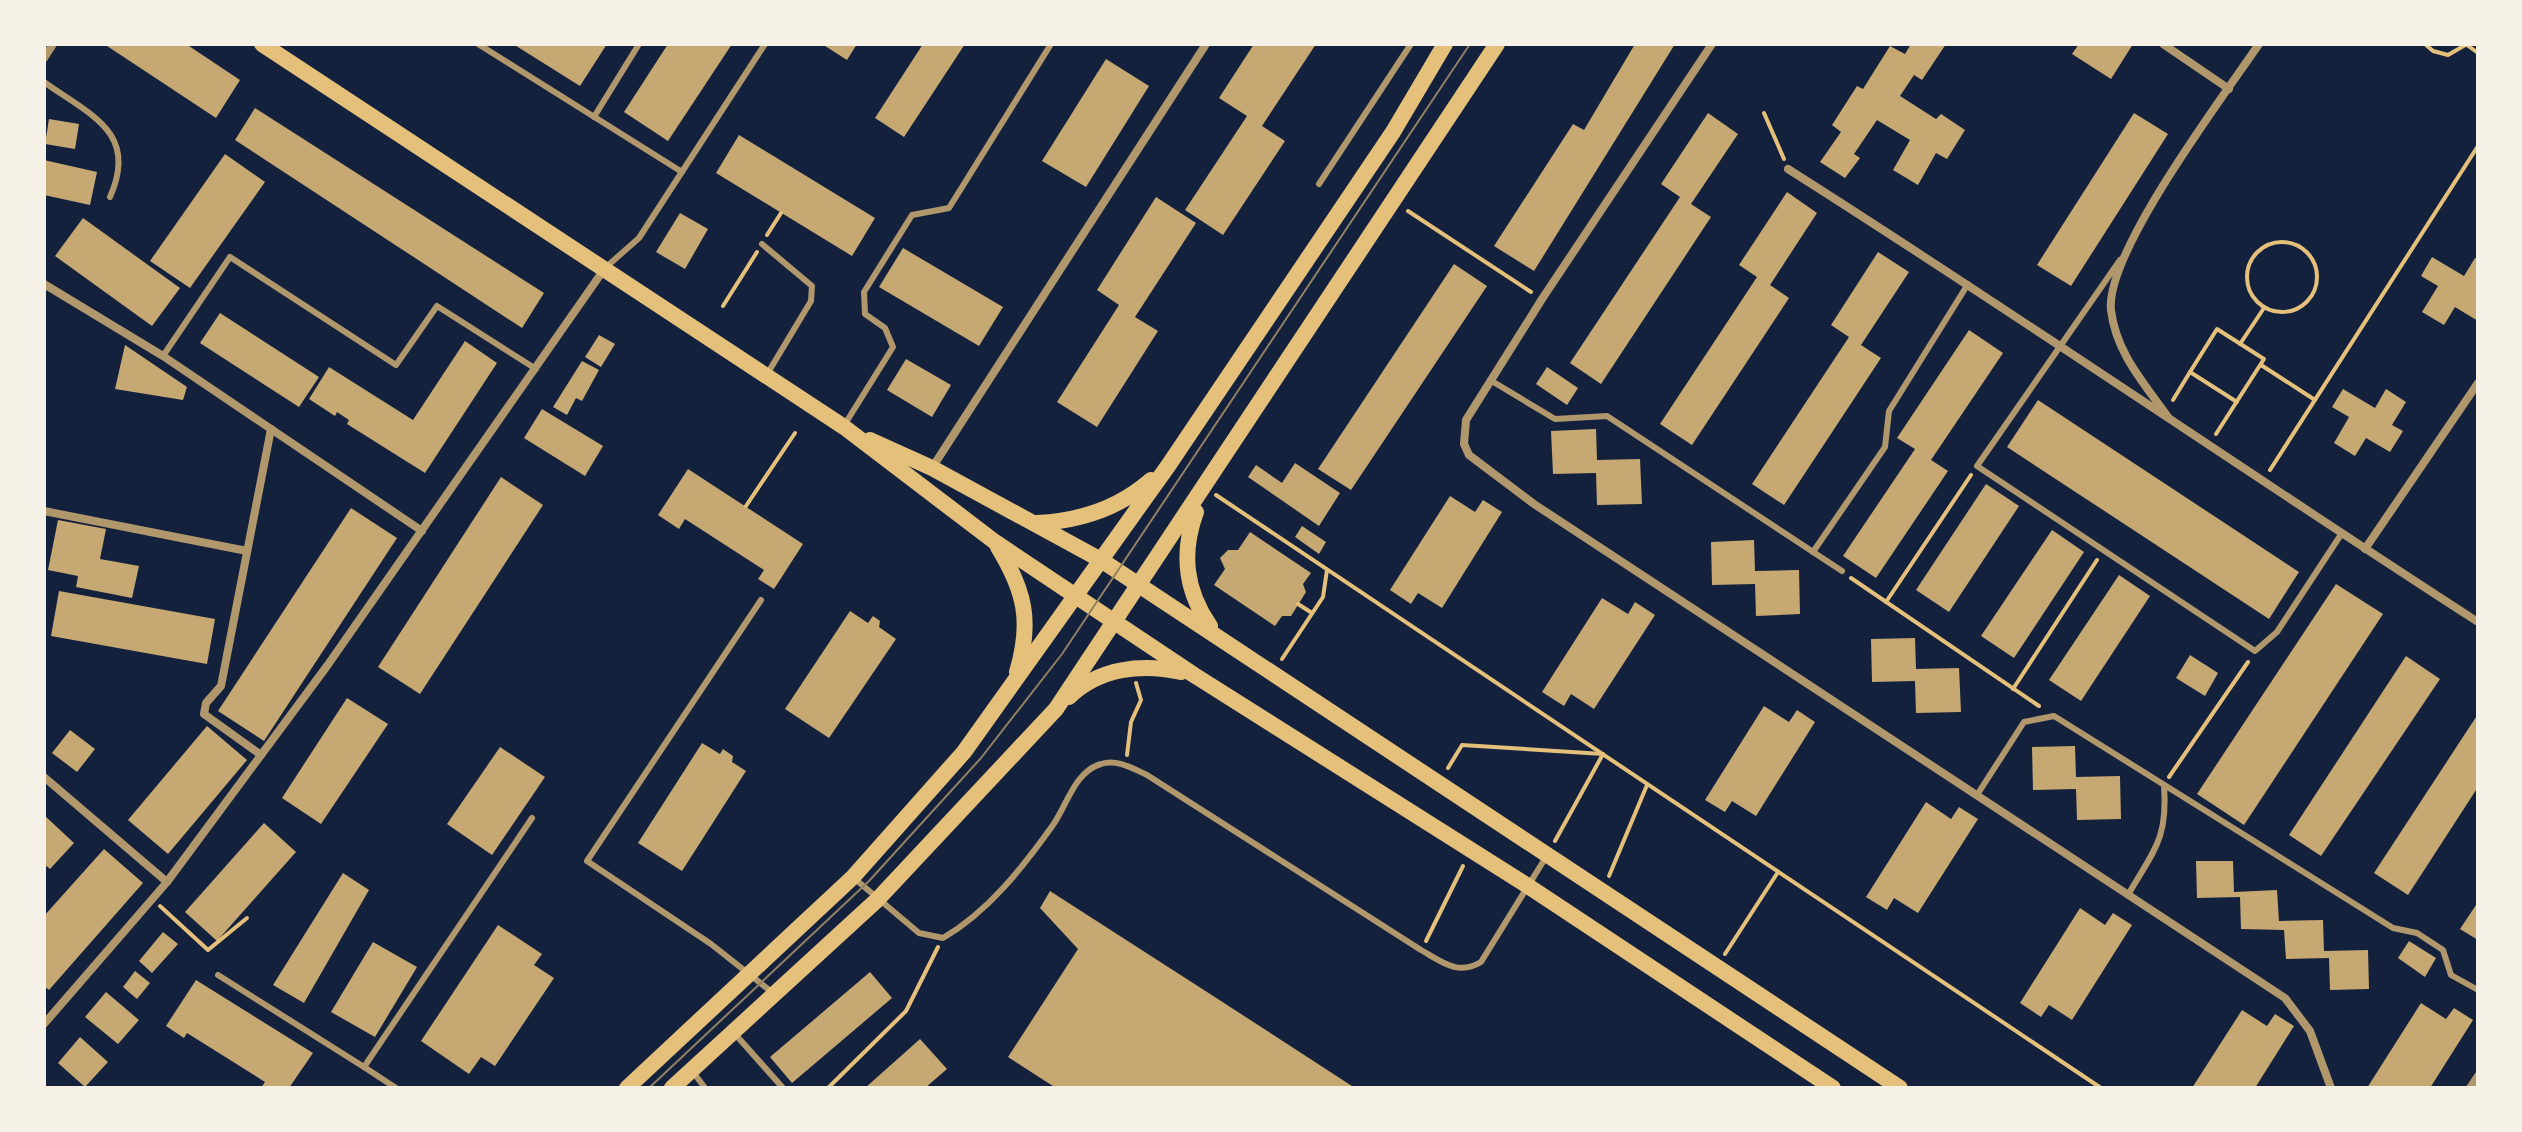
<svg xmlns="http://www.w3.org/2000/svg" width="2522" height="1132" viewBox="0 0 2522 1132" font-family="'Exo 2',sans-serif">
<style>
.building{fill:#c6a872}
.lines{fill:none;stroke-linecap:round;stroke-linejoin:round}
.path{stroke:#e5c07b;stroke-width:4}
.service{stroke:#b1986c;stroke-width:6}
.minor{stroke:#b1986c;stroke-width:8}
.secondary{stroke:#e5c07b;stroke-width:16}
.tram{stroke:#918062;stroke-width:2}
</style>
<rect width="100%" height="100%" fill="#14213d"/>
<g class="building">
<polygon points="104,44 186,44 240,80 216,118"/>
<polygon points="513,44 607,44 580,86"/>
<polygon points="668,44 732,44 668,141 624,112"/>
<polygon points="822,44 857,44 847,60"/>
<polygon points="923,44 965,44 904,137 875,118"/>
<polygon points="1254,44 1316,44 1262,126 1285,141 1223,235 1185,210 1247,116 1219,98"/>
<polygon points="1635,44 1675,44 1534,271 1494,246 1573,124 1584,130"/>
<polygon points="1911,44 1946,44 1922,80 1914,75 1900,96 1936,119 1941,114 1965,130 1947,159 1936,153 1918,185 1893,170 1910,140 1877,120 1854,154 1860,158 1845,178 1820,162 1841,132 1832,125 1857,86 1863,89 1890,46 1905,54"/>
<polygon points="2079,44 2133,44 2111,79 2072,54"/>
<polygon points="1106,59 1149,86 1086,187 1042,161"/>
<polygon points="255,108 544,293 522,328 235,140"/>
<polygon points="1708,113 1738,134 1691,204 1711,217 1601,384 1570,363 1680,197 1661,184"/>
<polygon points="2134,113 2168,134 2071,286 2037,265"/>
<polygon points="49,119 79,124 75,149 45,144"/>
<polygon points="739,135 875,218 852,256 716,173"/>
<polygon points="225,154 265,182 190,288 150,261"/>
<polygon points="44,160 97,172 90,205 44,195"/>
<polygon points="1787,192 1817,213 1770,285 1789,298 1692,445 1660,424 1757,277 1739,265"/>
<polygon points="1156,197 1196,223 1135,317 1158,331 1097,427 1057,402 1119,305 1097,290"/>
<polygon points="680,213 708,229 685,269 656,252"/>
<polygon points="83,218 180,288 152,326 55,256"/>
<polygon points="903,248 1003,307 979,346 879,287"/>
<polygon points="1878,252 1909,272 1861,345 1881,358 1784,505 1752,484 1849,337 1831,325"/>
<polygon points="2432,257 2464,276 2475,258 2478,259 2478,321 2455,307 2444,325 2422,312 2438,286 2421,276"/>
<polygon points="1454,264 1487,286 1351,490 1318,469"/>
<polygon points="220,313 319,377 299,407 200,343"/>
<polygon points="1969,330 2003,353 1931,460 1948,471 1876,578 1843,556 1915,449 1897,438"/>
<polygon points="599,335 615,344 601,367 585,357"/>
<polygon points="465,341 497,363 425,473 347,424 349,420 337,412 335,416 309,399 329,367 413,420"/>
<polygon points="125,345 187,387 183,400 115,389"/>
<polygon points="906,359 951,385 932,417 887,390"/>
<polygon points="582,361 599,370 582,401 576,398 567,415 553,407"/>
<polygon points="1547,367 1578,388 1567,405 1536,384"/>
<polygon points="2343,389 2375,408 2386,389 2406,402 2392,425 2403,431 2390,452 2366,438 2355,456 2334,443 2349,417 2332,407"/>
<polygon points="2038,400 2299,572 2269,619 2007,447"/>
<polygon points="542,409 603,446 585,476 524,438"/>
<polygon points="1596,429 1597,460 1640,459 1642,504 1597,505 1596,473 1553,474 1551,431"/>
<polygon points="1295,463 1340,493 1319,526 1248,477 1256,465 1282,483"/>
<polygon points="688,469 803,544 774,589 758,579 764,570 685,519 679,529 658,515"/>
<polygon points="501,477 543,505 420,694 378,667"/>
<polygon points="1986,484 2019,506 1949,612 1916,590"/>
<polygon points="1450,496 1475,512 1483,500 1502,512 1442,608 1418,593 1411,604 1390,590"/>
<polygon points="351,508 397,538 264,741 218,711"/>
<polygon points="58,520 106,529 100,559 139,566 132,598 76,587 78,576 48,570"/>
<polygon points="1302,526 1326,542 1319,554 1295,537"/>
<polygon points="2052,530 2084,552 2014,658 1981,636"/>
<polygon points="1250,532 1311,573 1303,584 1306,592 1291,616 1282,616 1275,626 1214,585 1225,569 1220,558 1228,550 1238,550"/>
<polygon points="1754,540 1755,571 1799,570 1800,614 1756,616 1755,584 1712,585 1711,542"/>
<polygon points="2119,575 2150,596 2081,701 2049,680"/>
<polygon points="2336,584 2383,614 2244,825 2197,794"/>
<polygon points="59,591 215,619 207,664 51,636"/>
<polygon points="1602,598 1628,614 1635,602 1655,615 1594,709 1571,694 1564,706 1542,692"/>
<polygon points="850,611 868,623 873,616 880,621 879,627 896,639 829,738 785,709"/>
<polygon points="1915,638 1916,669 1959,668 1961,712 1916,713 1915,681 1872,682 1871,639"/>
<polygon points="2190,655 2218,673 2205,696 2176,678"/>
<polygon points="2406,656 2440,679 2321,856 2289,835"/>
<polygon points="347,698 388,724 321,824 282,798"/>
<polygon points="1764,706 1789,722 1797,710 1815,722 1756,816 1732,801 1725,812 1705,800"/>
<polygon points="2478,714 2478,787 2408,895 2374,873"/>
<polygon points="207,726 247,760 168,854 128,820"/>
<polygon points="70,730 95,749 77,772 52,753"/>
<polygon points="702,743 720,754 723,749 733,756 732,762 746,771 682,871 638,843"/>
<polygon points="2075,746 2076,777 2120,776 2121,819 2077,820 2076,789 2033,790 2032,747"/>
<polygon points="500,747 545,777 492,855 447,824"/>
<polygon points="1926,802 1951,819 1959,807 1978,819 1918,913 1894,898 1887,910 1866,897"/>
<polygon points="44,815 74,843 50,869 44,864"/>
<polygon points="264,823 296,852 217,941 185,912"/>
<polygon points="104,849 143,883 49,990 44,986 44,916"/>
<polygon points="2196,861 2233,861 2234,892 2277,890 2279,921 2323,920 2324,951 2368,950 2369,989 2330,990 2329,958 2286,959 2284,930 2241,929 2240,897 2197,898"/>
<polygon points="343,873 369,890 304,1003 273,985"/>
<polygon points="1050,891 1221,1001 1355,1088 1056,1088 1008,1057 1078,949 1040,908"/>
<polygon points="2478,902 2478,940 2460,929"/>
<polygon points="2080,908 2105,925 2113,913 2132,925 2072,1020 2049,1005 2041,1017 2020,1003"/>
<polygon points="498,925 542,954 534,965 554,978 495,1066 481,1057 469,1074 421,1041"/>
<polygon points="163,932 178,944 152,973 139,961"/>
<polygon points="2409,941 2436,958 2425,977 2398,958"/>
<polygon points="373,942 417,967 375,1037 331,1012"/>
<polygon points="135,971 150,983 137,999 123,987"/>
<polygon points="870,972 892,998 792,1083 770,1057"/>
<polygon points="196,980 313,1053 289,1088 261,1088 265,1082 187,1033 184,1038 166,1026"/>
<polygon points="106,992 139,1020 118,1044 85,1017"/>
<polygon points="2421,1003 2446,1019 2454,1008 2473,1020 2430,1088 2367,1088"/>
<polygon points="2242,1010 2267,1026 2275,1014 2294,1026 2255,1088 2192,1088"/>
<polygon points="80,1037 108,1062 85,1087 58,1063"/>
<polygon points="920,1039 947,1069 925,1088 865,1088"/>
</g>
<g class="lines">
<g class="path">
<polyline points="2425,44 2433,51 2448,55 2467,44"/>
<polyline points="2467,45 2478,53"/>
<polyline points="1764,113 1784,159"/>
<polyline points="1408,211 1531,292"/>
<polyline points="767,235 781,213"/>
<circle cx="2282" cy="277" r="35"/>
<polyline points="723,306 757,252"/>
<polyline points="2240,344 2264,308"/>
<polyline points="2261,365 2315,400"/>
<polyline points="2173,400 2190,372"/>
<polyline points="2216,434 2264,359 2217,329 2190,372 2237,402"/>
<polyline points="2270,470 2478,146"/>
<polyline points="1216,495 2101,1088"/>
<polyline points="746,506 795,433"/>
<polyline points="1851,578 2039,706"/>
<polyline points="1886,602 1971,475"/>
<polyline points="1298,604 1312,613"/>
<polyline points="1282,659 1323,597 1327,570"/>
<polyline points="2013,689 2097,560"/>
<polyline points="1127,755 1131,722 1141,700 1136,683"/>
<polyline points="1448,768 1462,745 1603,754 1555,841"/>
<polyline points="2169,777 2248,662"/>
<polyline points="1609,876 1647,785"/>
<polyline points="160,906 208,950 247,918"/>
<polyline points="1426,941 1463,866"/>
<polyline points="1725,954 1778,872"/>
<polyline points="828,1088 906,1011 938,947"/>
</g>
<g class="service">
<polyline points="478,44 682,172"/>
<path d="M44 82C90 115 139 132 110 197"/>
<polyline points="594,117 639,44"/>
<polyline points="1319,184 1411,44"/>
<polyline points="762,244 812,286 811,301 766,376"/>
<polyline points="2120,260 1977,466 2255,651 2277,632 2342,533"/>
<polyline points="605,268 639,238 765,44"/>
<polyline points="163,356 230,257 396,365 437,306 536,369"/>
<polyline points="1490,380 1555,419 1607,416 1842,571"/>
<polyline points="845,424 893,347 885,328 865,314 864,292 912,215 949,208 1051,44"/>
<polyline points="1813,552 1885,447 1889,411 1968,284"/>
<polyline points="761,600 587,861 711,944 773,993"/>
<polyline points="1977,795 2024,722 2054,716 2393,928 2417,933 2443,950 2451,975 2478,990"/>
<path d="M855 879 919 933 943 938C988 912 1023 867 1053 825 1067 805 1075 771 1101 764 1117 759 1132 768 1147 775L1421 950C1442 962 1458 976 1481 962L1546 857"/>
<path d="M2128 895C2154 850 2168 839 2164 785"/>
<polyline points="218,975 364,1067"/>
<polyline points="735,1034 783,1088"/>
<polyline points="693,1072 705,1088"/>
<polyline points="396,1088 364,1067 532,818"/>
</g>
<g class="minor">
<polyline points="1712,44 1542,299 1466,420 1464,444 1469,455 1534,504 2285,998 2310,1031 2331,1088"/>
<polyline points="2163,44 2229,89"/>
<polyline points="44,58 53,44"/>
<path d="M1788 169C2020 316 2247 473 2478 622"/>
<polyline points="44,284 163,356 422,531"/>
<path d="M2168 417C2144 383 2116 353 2111 310 2105 253 2223 97 2259 44"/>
<polyline points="932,468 1206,44"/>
<polyline points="44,511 247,551"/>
<polyline points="2365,549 2478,383"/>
<polyline points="261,755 204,714 206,703 221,686 271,429"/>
<polyline points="44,777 167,882"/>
<polyline points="44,1024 167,882 327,666 605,268"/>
<polyline points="2470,1088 2478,1076"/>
</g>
<g class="secondary">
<polyline points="262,44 844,427 995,542 1194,675 1528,886 1833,1088"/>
<polyline points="870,440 932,468 1101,560 1900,1088"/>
<path d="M1196 512C1181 553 1185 590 1210 626"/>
<path d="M1037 523C1080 521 1118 509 1151 480"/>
<path d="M998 547C1025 591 1032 622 1017 672"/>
<path d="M1069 697C1099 668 1142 663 1181 672"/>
<polyline points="627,1088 853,877 964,752 1168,466 1393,132 1445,44"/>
<polyline points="672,1088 877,900 1056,709 1497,44"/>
</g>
<polyline class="tram" points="649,1088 869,881 981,758 1062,654 1470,44"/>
</g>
<rect width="2522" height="1132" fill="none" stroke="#f6f1e7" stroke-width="92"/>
</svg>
